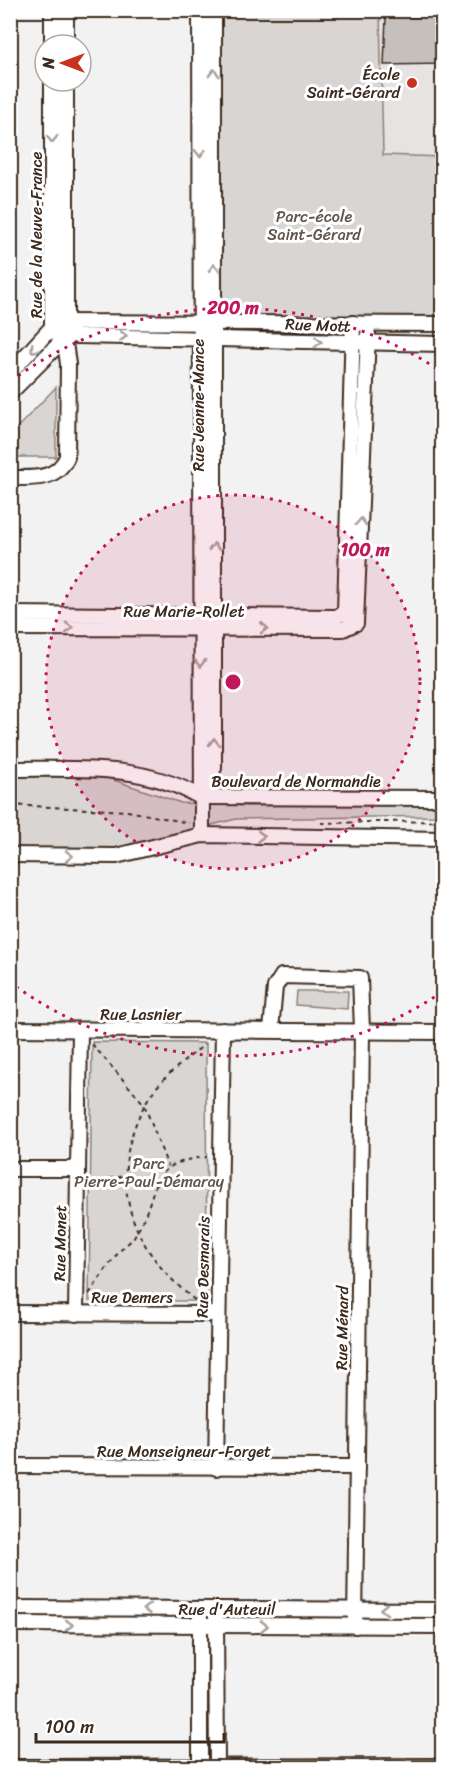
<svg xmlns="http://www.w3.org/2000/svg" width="453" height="1778" viewBox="0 0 453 1778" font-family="Sriracha,sans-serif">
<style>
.built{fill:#e6e3e2}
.green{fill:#d8d5d2;stroke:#8a8078;stroke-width:1.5}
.building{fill:#c6c0bd;stroke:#3b2a1e;stroke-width:1.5}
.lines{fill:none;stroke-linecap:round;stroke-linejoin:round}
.street-casing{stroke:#3b2a1e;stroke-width:18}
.path{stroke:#3b2a1e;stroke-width:2;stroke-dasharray:4.5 4.5;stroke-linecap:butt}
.street{stroke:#fff;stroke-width:14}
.oneway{stroke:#a79f9a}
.ring{fill:none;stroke:#c2185b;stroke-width:3;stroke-dasharray:3 6}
.poi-dot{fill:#c8321e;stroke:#fff;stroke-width:2}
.labels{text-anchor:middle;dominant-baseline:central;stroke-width:6;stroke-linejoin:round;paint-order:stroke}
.poi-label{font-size:16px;fill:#3b2a1e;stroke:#fff;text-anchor:end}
.park-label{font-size:16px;fill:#62554b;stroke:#fff}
.street-label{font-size:16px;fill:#3b2a1e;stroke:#fff}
.centre{fill:#c2185b;stroke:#fff;stroke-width:3}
.ring-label{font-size:18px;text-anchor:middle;font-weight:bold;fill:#c2185b;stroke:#fff;stroke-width:6;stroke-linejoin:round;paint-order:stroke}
</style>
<rect width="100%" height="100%" fill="#f3f2f2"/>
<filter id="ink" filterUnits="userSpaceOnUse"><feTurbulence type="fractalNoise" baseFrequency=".0167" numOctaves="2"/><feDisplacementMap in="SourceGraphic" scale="12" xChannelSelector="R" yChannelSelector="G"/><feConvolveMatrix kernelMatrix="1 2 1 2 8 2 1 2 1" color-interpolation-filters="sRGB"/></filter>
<g filter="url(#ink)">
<polygon class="built" points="380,11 442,11 442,157 383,156"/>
<g class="green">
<polygon points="213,11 380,11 383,155 442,157 442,324 216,322"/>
<polygon points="56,387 56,457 11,457 11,434"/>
<polygon points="11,777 105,777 181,803 250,806 442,800 442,816 236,819 114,849 11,848"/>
<polygon points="297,991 348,991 347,1009 296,1005"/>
<polygon points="92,1042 206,1043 207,1301 89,1301"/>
</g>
<polygon class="building" points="386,17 442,17 442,64 384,65"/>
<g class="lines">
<g class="street-casing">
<g id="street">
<polyline points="52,10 52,45"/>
<polyline points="66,10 66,45"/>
<polyline points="200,10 202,835"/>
<polyline points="53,322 442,324"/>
<polyline points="50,332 78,336 442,344"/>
<polyline points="10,373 52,327 52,81"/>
<polyline points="10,393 58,345 66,331 66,81"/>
<path d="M10 478C33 478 56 481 67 457L68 364 64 336"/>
<polyline points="10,614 336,617 345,612"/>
<polyline points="350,617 345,612 353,323"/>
<polyline points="356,623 368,334"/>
<polyline points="10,628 343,629 356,623"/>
<path d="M10 769C76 769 141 763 200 797L442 798"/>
<polyline points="201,795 214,768 214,10"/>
<polyline points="10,855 116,856 202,835 442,839"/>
<polyline points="10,1029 442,1032"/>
<polyline points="271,1030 275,987 282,976 360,978 362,1030 355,1626"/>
<polyline points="10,1169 78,1169"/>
<polyline points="10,1313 218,1314"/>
<polyline points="76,1314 80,1030"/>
<polyline points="10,1466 357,1467"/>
<polyline points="216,1468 223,1030"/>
<polyline points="10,1608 442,1610"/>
<polyline points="200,1617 200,1768"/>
<polyline points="216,1617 217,1768"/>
<polyline points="10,1624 442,1626"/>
<polyline points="10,1767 442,1766"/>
</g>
</g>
<g class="path">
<polyline points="10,805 128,811 189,823"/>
<polyline points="321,823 442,821"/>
<polyline points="92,1044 144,1104 168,1167"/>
<path d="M92 1183C120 1176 128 1172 155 1184"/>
<path d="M89 1294C99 1280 108 1265 119 1252 124 1246 131 1242 135 1235 162 1193 142 1163 207 1157"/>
<path d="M195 1300C131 1250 105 1181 144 1106 157 1080 184 1062 205 1044"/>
</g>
<use href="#street" class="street"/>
</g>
<defs><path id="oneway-chevron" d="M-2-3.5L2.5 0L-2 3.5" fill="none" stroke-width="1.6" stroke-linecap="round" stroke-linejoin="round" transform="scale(1.5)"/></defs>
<g class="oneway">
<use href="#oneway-chevron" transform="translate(214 73) rotate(-90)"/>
<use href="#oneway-chevron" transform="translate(52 139) rotate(90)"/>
<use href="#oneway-chevron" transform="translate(200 153) rotate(90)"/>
<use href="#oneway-chevron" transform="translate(214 268) rotate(-90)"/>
<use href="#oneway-chevron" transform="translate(123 336)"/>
<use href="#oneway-chevron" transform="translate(318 342) rotate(2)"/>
<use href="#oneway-chevron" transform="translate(34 349) rotate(134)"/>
<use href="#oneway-chevron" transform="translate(361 522) rotate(-88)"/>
<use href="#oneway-chevron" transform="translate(214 547) rotate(-90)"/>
<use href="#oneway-chevron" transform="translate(69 628)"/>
<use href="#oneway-chevron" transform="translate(264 628) rotate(1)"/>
<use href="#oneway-chevron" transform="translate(200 663) rotate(90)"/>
<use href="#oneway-chevron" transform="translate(214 742) rotate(-90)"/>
<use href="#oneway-chevron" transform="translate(261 836) rotate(1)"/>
<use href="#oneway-chevron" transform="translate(69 856)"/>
<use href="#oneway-chevron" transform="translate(147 1609) rotate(-180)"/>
<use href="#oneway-chevron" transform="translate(384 1609) rotate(-180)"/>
<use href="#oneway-chevron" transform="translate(69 1625)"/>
<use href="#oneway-chevron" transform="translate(264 1626)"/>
</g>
</g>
<circle cx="233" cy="682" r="187" fill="#c2185b" fill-opacity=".12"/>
<g class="ring">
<circle cx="233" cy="682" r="187"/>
<path d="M442 992A374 374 0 0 1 11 983M11 381A374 374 0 0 1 442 372"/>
</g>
<circle class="poi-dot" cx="412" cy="83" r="6"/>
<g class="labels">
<g class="poi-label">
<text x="400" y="74">École<tspan x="400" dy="18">Saint-Gérard</tspan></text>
</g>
<g class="park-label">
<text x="314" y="216">Parc-école<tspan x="314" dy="18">Saint-Gérard</tspan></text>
<text x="149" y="1163">Parc<tspan x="149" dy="18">Pierre-Paul-Démaray</tspan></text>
</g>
<g class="street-label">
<text transform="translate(36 235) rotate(-90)">Rue de la Neuve-France</text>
<text transform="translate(318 325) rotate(2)">Rue Mott</text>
<text transform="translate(198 405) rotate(-90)">Rue Jeanne-Mance</text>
<text x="184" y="611">Rue Marie-Rollet</text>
<text x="296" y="781">Boulevard de Normandie</text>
<text x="141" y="1014">Rue Lasnier</text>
<text transform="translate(60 1243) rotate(-89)">Rue Monet</text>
<text transform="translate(203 1267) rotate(-89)">Rue Desmarais</text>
<text x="132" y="1297">Rue Demers</text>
<text transform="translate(342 1328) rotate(-89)">Rue Ménard</text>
<text x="184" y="1451">Rue Monseigneur-Forget</text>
<text x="227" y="1609">Rue d'Auteuil</text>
</g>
</g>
<circle cx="233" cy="682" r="9" class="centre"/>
<g class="ring-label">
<text x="233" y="314">200 m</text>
<text x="365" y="556">100 m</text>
</g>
<rect width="453" height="1778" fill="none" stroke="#fff" stroke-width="36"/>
<rect x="18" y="18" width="417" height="1742" fill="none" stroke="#3b2a1e" stroke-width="2" filter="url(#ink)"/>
<g transform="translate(63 63) rotate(270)"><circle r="28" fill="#ffffff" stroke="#b1aaa5" stroke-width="1.5"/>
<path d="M0-4.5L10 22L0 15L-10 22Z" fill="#c8321e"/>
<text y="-9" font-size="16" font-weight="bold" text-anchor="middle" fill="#3b2a1e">N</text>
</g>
<path d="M36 1733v9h188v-9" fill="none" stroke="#3b2a1e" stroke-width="3"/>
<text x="45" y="1733" font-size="18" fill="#3b2a1e" stroke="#ffffff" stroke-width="4.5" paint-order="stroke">100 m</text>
</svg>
